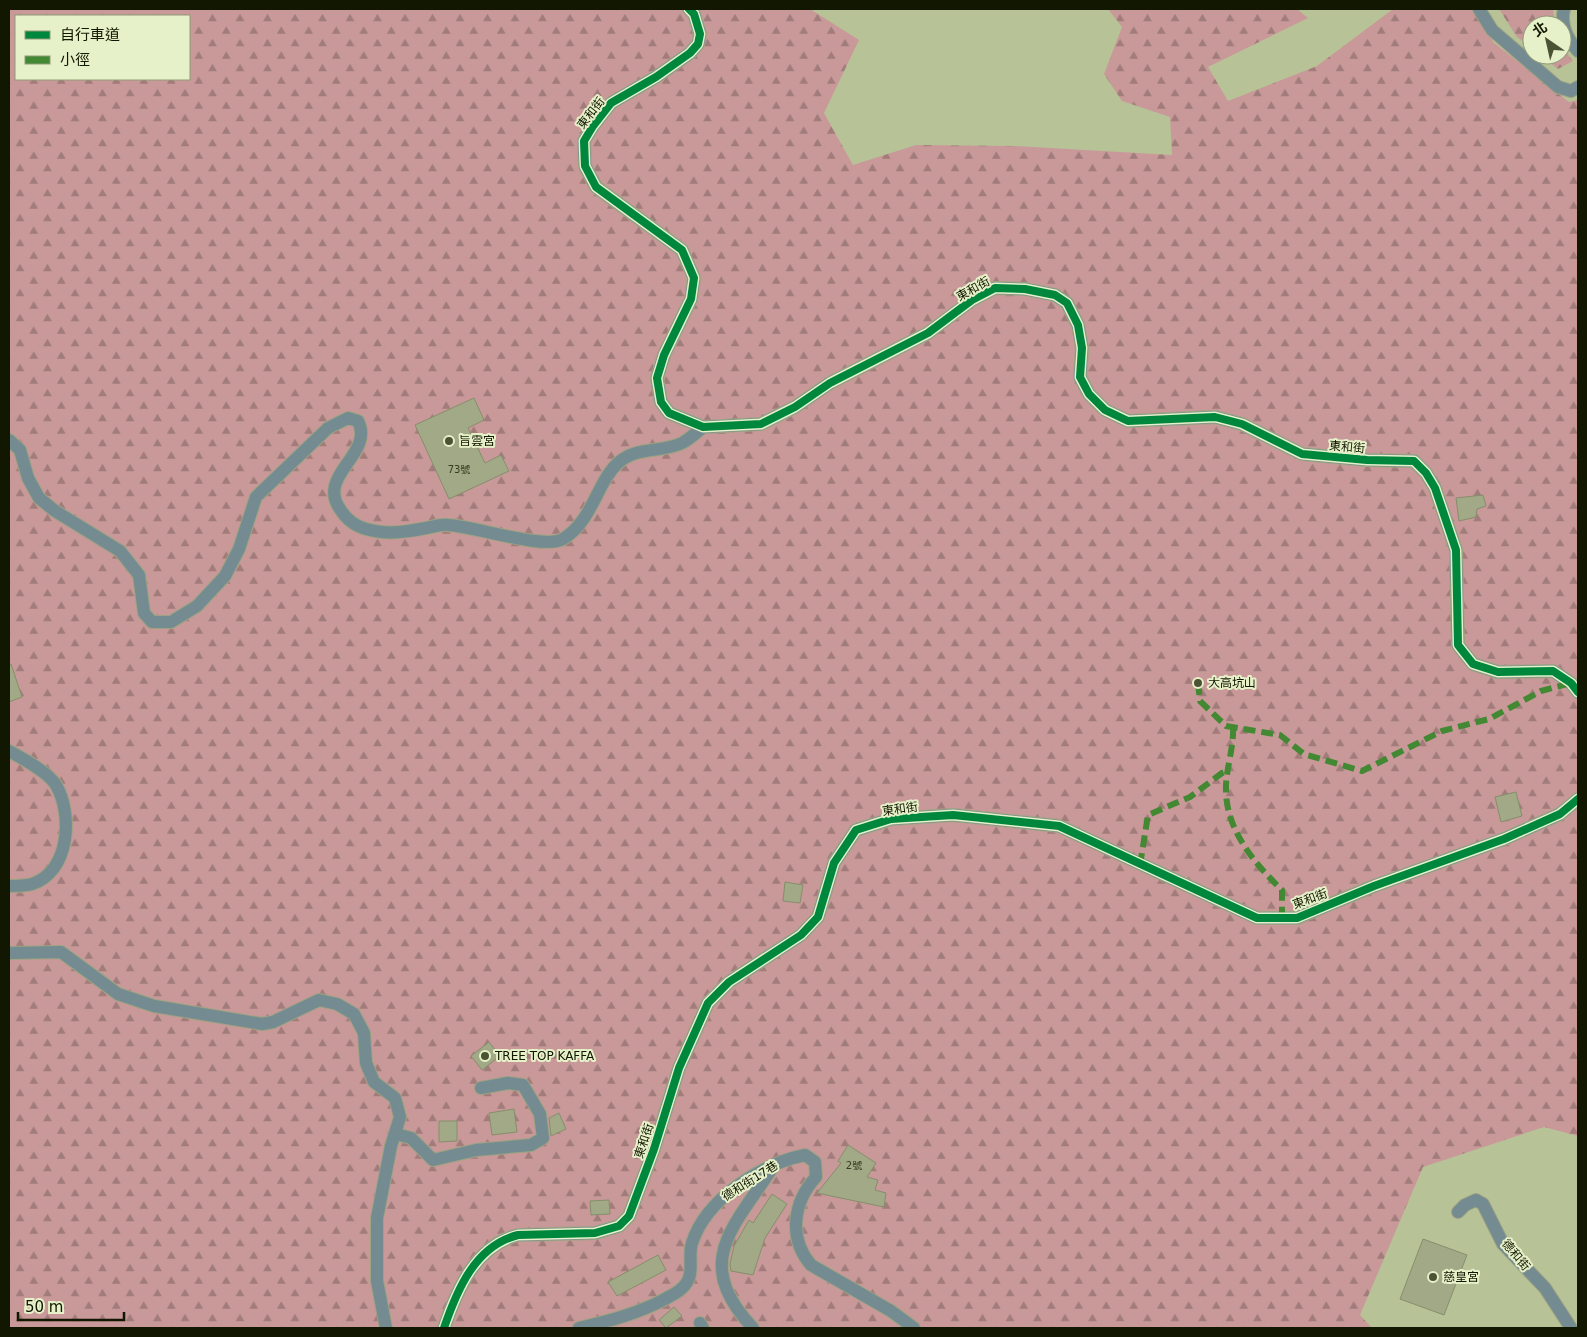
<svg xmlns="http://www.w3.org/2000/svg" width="1587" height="1337" viewBox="0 0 1587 1337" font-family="'DejaVu Sans','Noto Sans TC',sans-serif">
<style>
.forest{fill:url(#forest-firs);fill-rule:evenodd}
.building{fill:#a1a987;stroke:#868e6b}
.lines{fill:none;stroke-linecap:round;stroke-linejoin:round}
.street-casing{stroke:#9ca382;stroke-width:14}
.street{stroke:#748b92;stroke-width:12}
.quiet{stroke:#438832;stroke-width:6;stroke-dasharray:12 6;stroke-linecap:butt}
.cycleway-casing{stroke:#e7f1c9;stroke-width:11}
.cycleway{stroke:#00873e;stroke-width:8}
.poi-dot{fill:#4b5335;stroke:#e7f1c9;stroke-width:2}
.labels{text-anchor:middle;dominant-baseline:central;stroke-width:4;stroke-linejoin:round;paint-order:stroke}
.number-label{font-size:10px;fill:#353c22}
.street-label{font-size:12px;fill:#111700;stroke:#e7f1c9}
.poi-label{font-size:12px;fill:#111700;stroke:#e7f1c9;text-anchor:start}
</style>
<defs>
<pattern id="forest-firs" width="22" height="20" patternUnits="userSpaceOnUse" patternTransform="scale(1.25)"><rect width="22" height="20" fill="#c89998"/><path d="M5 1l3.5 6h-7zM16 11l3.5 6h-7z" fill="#a17c7a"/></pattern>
</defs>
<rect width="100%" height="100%" fill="#b8c297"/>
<g class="forest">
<path d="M9 9H810L859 40 824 113 853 165 916 145 1015 146 1172 155 1170 117 1122 101 1104 74 1122 27 1108 9H1297L1308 18 1208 67 1228 101 1317 66 1393 9H1479L1493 42 1569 102 1578 100V1136L1544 1127 1423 1167 1360 1315 1372 1328H9ZM16 16H189V79H16Z"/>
<polygon points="1499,9 1553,9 1555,25 1532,25 1532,48 1517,37"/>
<polygon points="1562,47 1573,61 1558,69 1540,55 1562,55"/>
</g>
<g class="building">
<polygon points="474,398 484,420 468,428 485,463 501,455 509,471 449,499 415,425"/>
<polygon points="1483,495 1486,506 1477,509 1476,517 1459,521 1456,498"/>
<polygon points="11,664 22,697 9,702 9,665"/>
<polygon points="1516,792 1522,816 1501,822 1495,797"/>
<polygon points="785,882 803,885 800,903 783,901"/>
<polygon points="489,1042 500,1056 482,1070 471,1056"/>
<polygon points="514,1109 517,1132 492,1135 489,1113"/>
<polygon points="559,1113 566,1129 551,1136 549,1118"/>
<polygon points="439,1121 457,1121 457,1141 439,1142"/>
<polygon points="848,1145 876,1163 867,1177 878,1180 875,1190 886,1193 884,1207 817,1193 841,1163 838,1161"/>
<polygon points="772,1194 787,1204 765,1238 753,1275 731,1271 730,1264 734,1246 749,1220 753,1223"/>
<polygon points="609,1200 610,1214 591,1215 590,1201"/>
<polygon points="1423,1239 1467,1255 1444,1315 1400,1299"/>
<polygon points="658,1255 666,1270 617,1296 608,1282"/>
<polygon points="674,1307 682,1316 666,1328 659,1320"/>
</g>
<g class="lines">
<g class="street-casing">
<g id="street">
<polyline points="689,9 694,14 700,34 698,44 690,53 656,77 611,103 593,126 584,141 585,166 596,187 682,250 694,278 691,299 664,355 657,378 661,402 669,413 703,427 761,424 795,407 830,383 928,333 972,300 995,288 1025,289 1055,295 1067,303 1078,325 1082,348 1080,377 1089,394 1105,410 1128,421 1215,417 1242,424 1302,454 1367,460 1414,461 1426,473 1435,488 1456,550 1458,645 1473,664 1498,672 1553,671 1571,683 1578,692"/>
<polyline points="1479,9 1492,30 1558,87 1571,91 1578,87"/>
<path d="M1564 9C1560 25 1568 40 1578 51"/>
<path d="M9 440 20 450 28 478 39 498 55 511 120 551 139 575 144 613 152 622H171L197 606 225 576 239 549 256 497 328 428 348 418 358 421C375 454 316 475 340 509 346 519 355 526 366 529 386 535 406 532 426 528 433 527 441 524 448 525 474 526 544 550 563 539 592 522 597 482 618 463 636 446 662 453 682 443 690 439 697 432 703 427"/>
<path d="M9 751C22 758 48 772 56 785 73 814 70 872 32 884 25 886 16 886 9 886"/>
<polyline points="9,953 61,952 118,994 154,1006 262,1024 273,1022 319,1000 337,1004 354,1014 364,1033 366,1063 374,1082 395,1098 400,1117 391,1146 377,1218 377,1281 386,1328"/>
<polyline points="396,1134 411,1138 433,1160 476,1150 531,1145 543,1138 540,1114 523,1085 508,1083 481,1088"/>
<polyline points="1458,1212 1465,1205 1476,1200 1483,1204 1503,1244 1545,1288 1571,1328"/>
<polyline points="700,1323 703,1328"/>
<path d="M444 1328C457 1290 475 1246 518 1235L595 1233 619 1226 629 1216 654 1149 679 1068 708 1003 729 982 801 935 818 917 834 863 856 830 891 819 953 815 1059 826 1257 918H1297L1374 886 1504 839 1560 814 1578 799"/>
<path d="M579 1328C609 1321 637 1314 665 1299 670 1296 677 1293 681 1289 697 1276 687 1259 692 1243 706 1199 761 1164 805 1155L815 1162 816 1177C793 1202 788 1238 811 1265L891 1311 914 1328"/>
<path d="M753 1328C691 1262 734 1227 773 1167"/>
</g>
</g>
<use href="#street" class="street"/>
<g class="quiet">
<polyline points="1198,683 1200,701 1226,726 1280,735 1304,754 1362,771 1442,731 1489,719 1541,691 1571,683"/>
<path d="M1233 727C1234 749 1225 771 1226 792 1227 831 1255 864 1282 890V918"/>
<polyline points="1140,865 1148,815 1190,797 1222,773 1229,771"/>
</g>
<g class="cycleway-casing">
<g id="cycleway">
<polyline points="689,9 694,14 700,34 698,44 690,53 656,77 611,103 593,126 584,141 585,166 596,187 682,250 694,278 691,299 664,355 657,378 661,402 669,413 703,427 761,424 795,407 830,383 928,333 972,300 995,288 1025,289 1055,295 1067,303 1078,325 1082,348 1080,377 1089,394 1105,410 1128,421 1215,417 1242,424 1302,454 1367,460 1414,461 1426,473 1435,488 1456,550 1458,645 1473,664 1498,672 1553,671 1571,683 1578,692"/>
<path d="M444 1328C457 1290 475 1246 518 1235L595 1233 619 1226 629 1216 654 1149 679 1068 708 1003 729 982 801 935 818 917 834 863 856 830 891 819 953 815 1059 826 1257 918H1297L1374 886 1504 839 1560 814 1578 799"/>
</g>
</g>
<use href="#cycleway" class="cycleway"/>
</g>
<g class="poi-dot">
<circle cx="449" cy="441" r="5"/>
<circle cx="1198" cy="683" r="5"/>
<circle cx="485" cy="1056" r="5"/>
<circle cx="1433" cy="1277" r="5"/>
</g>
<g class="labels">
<g class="number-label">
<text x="459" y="469">73號</text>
<text x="854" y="1165">2號</text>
</g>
<g class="street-label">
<text transform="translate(591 113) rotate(-52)">東和街</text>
<text transform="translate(973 289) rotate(-29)">東和街</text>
<text transform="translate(1347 447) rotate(5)">東和街</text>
<text transform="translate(900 809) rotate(-8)">東和街</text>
<text transform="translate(1310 899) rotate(-20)">東和街</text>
<text transform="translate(644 1141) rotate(-72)">東和街</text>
<text transform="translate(750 1181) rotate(-32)">德和街17巷</text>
<text transform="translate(1516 1255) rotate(50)">德和街</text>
</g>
<g class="poi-label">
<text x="459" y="441">旨雲宮</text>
<text x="1208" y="683">大高坑山</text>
<text x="495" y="1056">TREE TOP KAFFA</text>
<text x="1443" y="1277">慈皇宮</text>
</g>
</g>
<rect width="1587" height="1337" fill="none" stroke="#111700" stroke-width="20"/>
<rect x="15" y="15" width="175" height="65" fill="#e7f1c9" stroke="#919a79"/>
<rect x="25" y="31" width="25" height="8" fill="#00873e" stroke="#919a79"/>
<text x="60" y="40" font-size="15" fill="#111700">自行車道</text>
<rect x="25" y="56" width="25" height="8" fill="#438832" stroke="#919a79"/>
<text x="60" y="65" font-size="15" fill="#111700">小徑</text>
<g transform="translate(1547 40) rotate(326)"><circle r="24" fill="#e7f1c9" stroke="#919a79"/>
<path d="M0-4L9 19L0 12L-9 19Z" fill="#4b5335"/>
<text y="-8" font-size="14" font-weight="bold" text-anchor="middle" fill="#111700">北</text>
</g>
<path d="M18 1312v8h106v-8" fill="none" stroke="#111700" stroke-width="2.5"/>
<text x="25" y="1312" font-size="15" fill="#111700" stroke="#e7f1c9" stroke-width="4" paint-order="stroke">50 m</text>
</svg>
